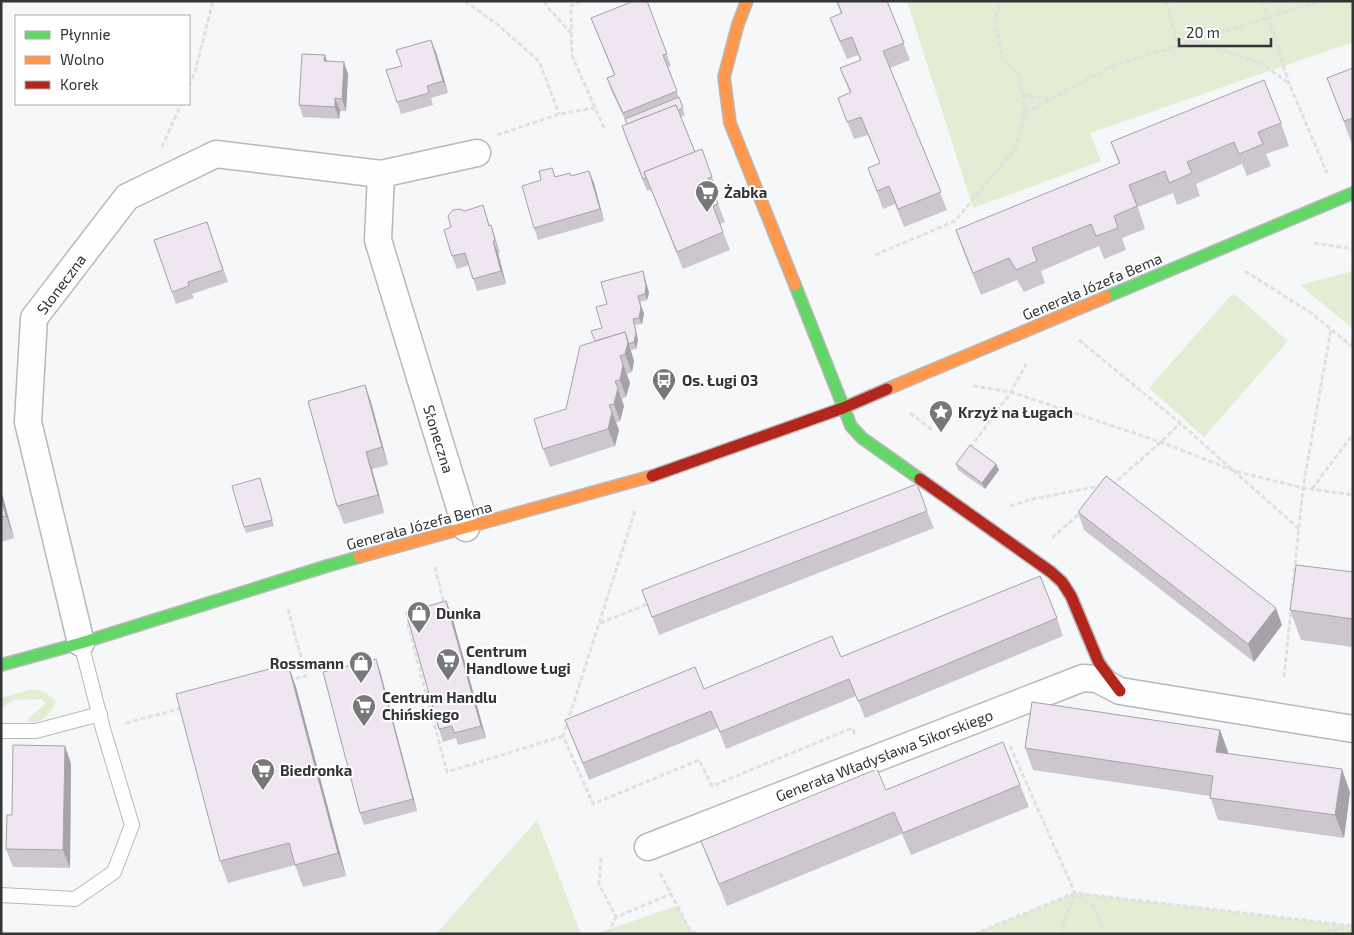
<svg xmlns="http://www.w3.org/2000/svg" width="1354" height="935" viewBox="0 0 1354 935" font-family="'Exo 2',sans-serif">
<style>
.green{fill:#e2edd3}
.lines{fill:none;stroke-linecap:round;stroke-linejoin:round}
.lane-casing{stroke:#b7b9b9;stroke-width:16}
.street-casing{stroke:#b7b9b9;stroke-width:29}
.fast-casing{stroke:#b7b9b9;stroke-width:14}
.slow-casing{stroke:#b7b9b9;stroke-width:14}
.jam-casing{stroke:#b7b9b9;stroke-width:14}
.path{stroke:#e0e0e0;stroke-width:3;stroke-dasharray:5 2.5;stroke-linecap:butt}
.lane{stroke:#fefefe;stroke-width:14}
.street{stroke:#fefefe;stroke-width:26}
.fast{stroke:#63d668;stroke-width:11}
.slow{stroke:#ff974d;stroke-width:11}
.jam{stroke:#b3261e;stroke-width:11}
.wall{fill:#cec6cf}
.shaded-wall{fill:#a7a1a9}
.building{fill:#efe6f1;stroke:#a7a1a9}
.labels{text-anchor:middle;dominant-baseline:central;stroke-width:4;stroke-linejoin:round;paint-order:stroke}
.poi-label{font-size:15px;font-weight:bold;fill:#333435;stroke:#fff;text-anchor:start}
.street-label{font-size:15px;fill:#333435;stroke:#fff}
</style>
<rect width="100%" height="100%" fill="#f5f7f8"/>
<g class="green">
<polygon points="907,1 1353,1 1353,42 1090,133 1101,161 973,208"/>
<polygon points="1353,271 1353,329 1300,285"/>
<polygon points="1233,293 1288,341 1204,437 1149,388"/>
<path d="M29 690C41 689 47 693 56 701 51 713 42 725 29 722L28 719 45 704V702L42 699 13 700 1 709V698Z"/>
<polygon points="537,820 581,934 436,934"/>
<polygon points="1075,893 1353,926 1353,934 974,934"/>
<polygon points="677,906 690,930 697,934 595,934"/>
</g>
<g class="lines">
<g class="lane-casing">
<g id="lane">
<polyline points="1,731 36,731 100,714"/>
<polyline points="1,895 75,899 114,872 132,825 103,729 81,643"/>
</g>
</g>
<g class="street-casing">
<g id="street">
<polyline points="381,174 378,240 466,528"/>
<polyline points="81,643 28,422 34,318 127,197 216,154 381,174 477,153"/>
<polyline points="648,847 1083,678 1097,679 1120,691 1353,729"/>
</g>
</g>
<g class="fast-casing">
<g id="fast">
<polyline points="795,285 851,426 862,438 920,479"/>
<polyline points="1106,297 1353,193"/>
<polyline points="1,665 81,643 327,566 359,557"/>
</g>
</g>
<g class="slow-casing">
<g id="slow">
<polyline points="747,1 738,24 724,77 730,123 795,285"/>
<polyline points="887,389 1106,297"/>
<polyline points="359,557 652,476"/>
</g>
</g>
<g class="jam-casing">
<g id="jam">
<polyline points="652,476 843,408 887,389"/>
<polyline points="920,479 1051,572 1062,582 1071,596 1099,663 1120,691"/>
</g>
</g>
<g class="path">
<polyline points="465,1 498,25 539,61 559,114"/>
<polyline points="544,1 550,10 571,33"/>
<polyline points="581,1 571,6 572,56 604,128"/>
<polyline points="1165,1 1168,7 1178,46 1321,1"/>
<polyline points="1263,1 1289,83 1327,173"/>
<polyline points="1195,41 1260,63 1289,83"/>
<polyline points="189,86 195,72 213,1"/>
<polyline points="1022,95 1051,99"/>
<polyline points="1025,113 1114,65 1178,46"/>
<polyline points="497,135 559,114 595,108"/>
<polyline points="162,147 181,104"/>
<polyline points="1314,243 1353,249"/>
<polyline points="875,255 955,221 1016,148 1025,113 1019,75 1002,58 995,19 1001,1"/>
<polyline points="1245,271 1311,313 1353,347"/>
<polyline points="1079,340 1180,423 1299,529"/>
<polyline points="973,386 1011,392 1161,442 1235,471 1303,488 1353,495"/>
<polyline points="910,413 932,430"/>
<polyline points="970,448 1011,392 1026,364"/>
<polyline points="1112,485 1161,442 1180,423"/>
<polyline points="1312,489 1353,434"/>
<polyline points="1010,506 1033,499 1090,488 1101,485"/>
<polyline points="635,511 563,736 593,804 699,760 712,786 852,728 856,736"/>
<polyline points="1052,538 1081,512"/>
<polyline points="435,567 444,604"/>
<polyline points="1292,595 1303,488 1331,329"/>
<polyline points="288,609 306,676 290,680"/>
<polyline points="412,620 407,621 447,772 563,736"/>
<polyline points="600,623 650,603"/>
<polyline points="1284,677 1291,609"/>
<polyline points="126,723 183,708"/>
<polyline points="1010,746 1075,893 1095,908 1104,934"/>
<polyline points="601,858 599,884 616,917 671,894"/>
<polyline points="660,873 690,930 697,934"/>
<polyline points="608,934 616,917"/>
<polyline points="974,934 1075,893 1353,926"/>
<polyline points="1064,934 1063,926 1075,893"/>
<polyline points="1312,934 1350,927"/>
</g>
<use href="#lane" class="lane"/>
<use href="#street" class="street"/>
<use href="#fast" class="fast"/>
<use href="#slow" class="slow"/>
<use href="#jam" class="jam"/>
</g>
<g class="wall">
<polygon points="647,1 671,66 668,67 685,115 681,117 695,152 712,177 719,194 715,196 725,222 720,224 730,250 683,269 651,190 647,191 626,138 622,126 627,124 611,90 607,78 614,75 591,18"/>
<polygon points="836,1 887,1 910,60 890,68 947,210 904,227 895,204 883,209 868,168 880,163 868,135 854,139 838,98 850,93 840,68 860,60 858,55 847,59 837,36 830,18 841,14"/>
<polygon points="436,52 448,93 431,98 433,105 401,114 397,102 402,66"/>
<polygon points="327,61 348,74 346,111 340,111 339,119 303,117 299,105"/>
<polygon points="1353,68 1353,143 1352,144 1327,78"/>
<polygon points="1281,123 1289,146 1266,154 1271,166 1247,176 1242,164 1196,184 1200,196 1177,205 1173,193 1138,207 1145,229 1122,238 1126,250 1104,259 1099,246 1041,271 1045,283 1024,292 1017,280 981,295 964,253 956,230 1119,164 1111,142"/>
<polygon points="571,176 594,183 604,221 538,240 534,228 555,177"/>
<polygon points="483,205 490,226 491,225 495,238 500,253 498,253 506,284 477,291 469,265 457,269 452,256 465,211"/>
<polygon points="207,222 228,282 192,294 194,298 176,304 154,240"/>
<polygon points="645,278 649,293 647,300 640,302 644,314 642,324 635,325 638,340 636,349 631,350 634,361 632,372 627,374 630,383 626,397 622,399 624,406 620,421 616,423 619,430 615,446 550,467 543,449 566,409 602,328 607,304"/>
<polygon points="365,385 371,402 388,465 372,469 384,513 344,524 337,506"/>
<polygon points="956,464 996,464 999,470 985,489 958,470"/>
<polygon points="260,478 274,526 246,533 244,527"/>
<polygon points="1,490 14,538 1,542"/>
<polygon points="927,511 934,528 659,635 642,590"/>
<polygon points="1078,512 1282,625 1254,662 1084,530"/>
<polygon points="1353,572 1353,647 1301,640 1290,610"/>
<polygon points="446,601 451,613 486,738 458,745 456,738 443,742 439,729"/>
<polygon points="1057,618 1063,636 865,718 856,696 726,749 718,728 589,780 565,720 841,657"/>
<polygon points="380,671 417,811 364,825 360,813"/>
<polygon points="296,687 346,876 303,887 295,865 228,883 220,861"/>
<polygon points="1220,730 1228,752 1227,753 1350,792 1344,838 1218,820 1210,796 1033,770 1025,748"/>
<polygon points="65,746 71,764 70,868 13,867 6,849 12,815"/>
<polygon points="1020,785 1029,807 911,855 902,834 727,906 701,841 886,790"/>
</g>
<g class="shaded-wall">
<polygon points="431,40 436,52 448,93 443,81"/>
<polygon points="325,55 329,67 324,61"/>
<polygon points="344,62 348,74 346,111 342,99"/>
<polygon points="335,98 340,111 339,119 335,107"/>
<polygon points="589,171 594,183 604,221 600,209"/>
<polygon points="491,225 495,238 500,253 495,240"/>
<polygon points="493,241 498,253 506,284 501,271"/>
<polygon points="643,271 649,293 647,300 645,294"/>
<polygon points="638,296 644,314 642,324 639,318"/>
<polygon points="633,319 638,340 636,349 634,342"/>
<polygon points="625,332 634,361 632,372 625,354"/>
<polygon points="620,356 630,383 626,397 620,380"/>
<polygon points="615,381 624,406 620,421 614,404"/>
<polygon points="365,385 371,402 388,465 382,447"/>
<polygon points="612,412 619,430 615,446 608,429"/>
<polygon points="366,452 372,469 384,513 378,495"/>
<polygon points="996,464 999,470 985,489 982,483"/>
<polygon points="1,490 14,538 6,516 1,498"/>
<polygon points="446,601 451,613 486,738 481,726"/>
<polygon points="1276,608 1282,625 1254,662 1248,644"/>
<polygon points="376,659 380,671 417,811 413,799"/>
<polygon points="288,664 296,687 346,876 338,853"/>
<polygon points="1220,730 1228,752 1224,774 1216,752"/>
<polygon points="65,746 71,764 70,868 63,850"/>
<polygon points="1342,769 1350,792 1344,838 1335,815"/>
</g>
<g class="building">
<polygon points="634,1 647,1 667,54 663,55 677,91 623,113 607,78 615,75 591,18"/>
<polygon points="837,1 887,1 904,43 883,51 941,192 898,209 889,186 877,191 868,168 880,163 861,117 847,122 838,98 851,92 840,68 861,60 852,37 840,41 830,18 842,13"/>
<polygon points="431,40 443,81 427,86 429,93 397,102 386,70 402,66 396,50"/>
<polygon points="302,54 325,55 324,61 344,62 342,99 335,98 335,107 299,105"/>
<polygon points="1353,68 1353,118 1344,121 1327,78"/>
<polygon points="1264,80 1281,123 1258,132 1263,144 1239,154 1234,142 1187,162 1192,173 1169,183 1165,171 1129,185 1137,206 1114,216 1118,228 1096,236 1091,224 1032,248 1037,261 1016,270 1009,258 973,273 956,230 1120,163 1111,142"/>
<polygon points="679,97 683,108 678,110 676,105 627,124 625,119"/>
<polygon points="676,105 695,152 644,172 646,178 643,179 622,126"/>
<polygon points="702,149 712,177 708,178 718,204 713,206 723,232 677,252 644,172"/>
<polygon points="552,168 555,177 570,173 571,176 589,171 600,209 534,228 522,186 541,180 539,171"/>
<polygon points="483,205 489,226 491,225 495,240 493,241 501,271 473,279 465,253 452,256 444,230 451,227 448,216 453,210 460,209 465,211"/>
<polygon points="207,222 223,270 188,282 189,286 172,292 154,240"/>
<polygon points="643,271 646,286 645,294 638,296 641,308 639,318 633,319 636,333 634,342 629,344 625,332 595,341 591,331 602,328 596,307 607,304 601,282"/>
<polygon points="625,332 628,343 625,354 620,356 623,365 620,380 615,381 618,388 614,404 609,405 612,412 608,429 543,449 534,419 566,409 580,346"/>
<polygon points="365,385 382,447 366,452 378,495 337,506 308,401"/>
<polygon points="970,445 996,464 982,483 956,464"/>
<polygon points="1106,476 1276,608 1248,644 1078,512"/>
<polygon points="260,478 272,520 244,527 232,486"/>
<polygon points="917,484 927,511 652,617 642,590"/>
<polygon points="1,498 6,516 1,517"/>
<polygon points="1296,565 1353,572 1353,619 1290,610"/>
<polygon points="1040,576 1057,618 858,701 849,679 720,732 711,711 583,763 565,720 695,667 704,689 832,636 841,657"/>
<polygon points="446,601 481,726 454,733 452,726 439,729 406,612"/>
<polygon points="376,659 413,799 360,813 323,672"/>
<polygon points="288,664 338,853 295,865 289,843 220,861 176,694"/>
<polygon points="1032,702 1220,730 1216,752 1342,769 1335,815 1210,798 1213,776 1025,748"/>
<polygon points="1003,742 1020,785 903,833 894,812 719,884 701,841 877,769 886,790"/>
<polygon points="13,745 65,746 63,850 6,849 7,815 12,815"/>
</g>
<defs>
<g id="supermarket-pin" transform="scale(1.25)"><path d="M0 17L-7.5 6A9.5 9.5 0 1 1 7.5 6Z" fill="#777879" stroke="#fff"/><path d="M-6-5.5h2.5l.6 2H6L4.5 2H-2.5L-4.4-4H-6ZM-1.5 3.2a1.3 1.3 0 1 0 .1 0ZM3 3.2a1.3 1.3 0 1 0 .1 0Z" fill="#fff"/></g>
<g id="bus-pin" transform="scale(1.25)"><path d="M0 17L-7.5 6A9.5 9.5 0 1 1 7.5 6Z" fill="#777879" stroke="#fff"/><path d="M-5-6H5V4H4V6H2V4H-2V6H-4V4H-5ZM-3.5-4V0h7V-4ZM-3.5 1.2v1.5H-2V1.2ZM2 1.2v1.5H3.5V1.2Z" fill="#fff"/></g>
<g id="sight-pin" transform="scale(1.25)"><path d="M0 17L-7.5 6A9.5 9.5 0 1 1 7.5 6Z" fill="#777879" stroke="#fff"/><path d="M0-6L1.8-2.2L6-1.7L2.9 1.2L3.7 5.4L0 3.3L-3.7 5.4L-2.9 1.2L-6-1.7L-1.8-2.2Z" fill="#fff"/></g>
<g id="shop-pin" transform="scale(1.25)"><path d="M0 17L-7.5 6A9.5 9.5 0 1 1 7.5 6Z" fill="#777879" stroke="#fff"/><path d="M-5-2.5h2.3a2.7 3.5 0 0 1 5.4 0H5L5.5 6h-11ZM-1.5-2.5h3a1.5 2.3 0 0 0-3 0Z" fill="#fff"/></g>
</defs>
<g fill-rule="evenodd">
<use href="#supermarket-pin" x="707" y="192"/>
<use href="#bus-pin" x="664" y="380"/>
<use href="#sight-pin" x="941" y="412"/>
<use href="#shop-pin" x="419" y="613"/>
<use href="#supermarket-pin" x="448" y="660"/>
<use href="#shop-pin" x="361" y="663"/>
<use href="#supermarket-pin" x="364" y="706"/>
<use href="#supermarket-pin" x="263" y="770"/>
</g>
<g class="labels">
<g class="poi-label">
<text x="724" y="192">Żabka</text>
<text x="682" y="380">Os. Ługi 03</text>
<text x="958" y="412">Krzyż na Ługach</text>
<text x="436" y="613">Dunka</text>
<text x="466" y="651">Centrum<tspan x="466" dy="17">Handlowe Ługi</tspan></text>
<text x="344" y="663" text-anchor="end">Rossmann</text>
<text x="382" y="697">Centrum Handlu<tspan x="382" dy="17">Chińskiego</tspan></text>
<text x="280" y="770">Biedronka</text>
</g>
<g class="street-label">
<text transform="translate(61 284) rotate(-53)">Słoneczna</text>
<text transform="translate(1092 286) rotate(-23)">Generała Józefa Bema</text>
<text transform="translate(439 439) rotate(73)">Słoneczna</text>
<text transform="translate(419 525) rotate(-15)">Generała Józefa Bema</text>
<text transform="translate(884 755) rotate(-21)">Generała Władysława Sikorskiego</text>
</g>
</g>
<rect width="1354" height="935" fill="none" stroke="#333435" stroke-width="5"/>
<rect x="15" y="15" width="175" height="90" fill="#ffffff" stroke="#adaeae"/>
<rect x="25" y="31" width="25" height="8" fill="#63d668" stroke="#adaeae"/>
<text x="60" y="40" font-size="15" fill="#333435">Płynnie</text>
<rect x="25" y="56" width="25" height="8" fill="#ff974d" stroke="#adaeae"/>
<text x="60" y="65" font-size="15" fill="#333435">Wolno</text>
<rect x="25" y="81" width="25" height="8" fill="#b3261e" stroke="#adaeae"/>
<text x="60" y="90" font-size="15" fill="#333435">Korek</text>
<path d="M1179 38v8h92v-8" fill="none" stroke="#333435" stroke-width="2.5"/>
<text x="1186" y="38" font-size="15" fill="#333435" stroke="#ffffff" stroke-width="4" paint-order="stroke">20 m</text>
</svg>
